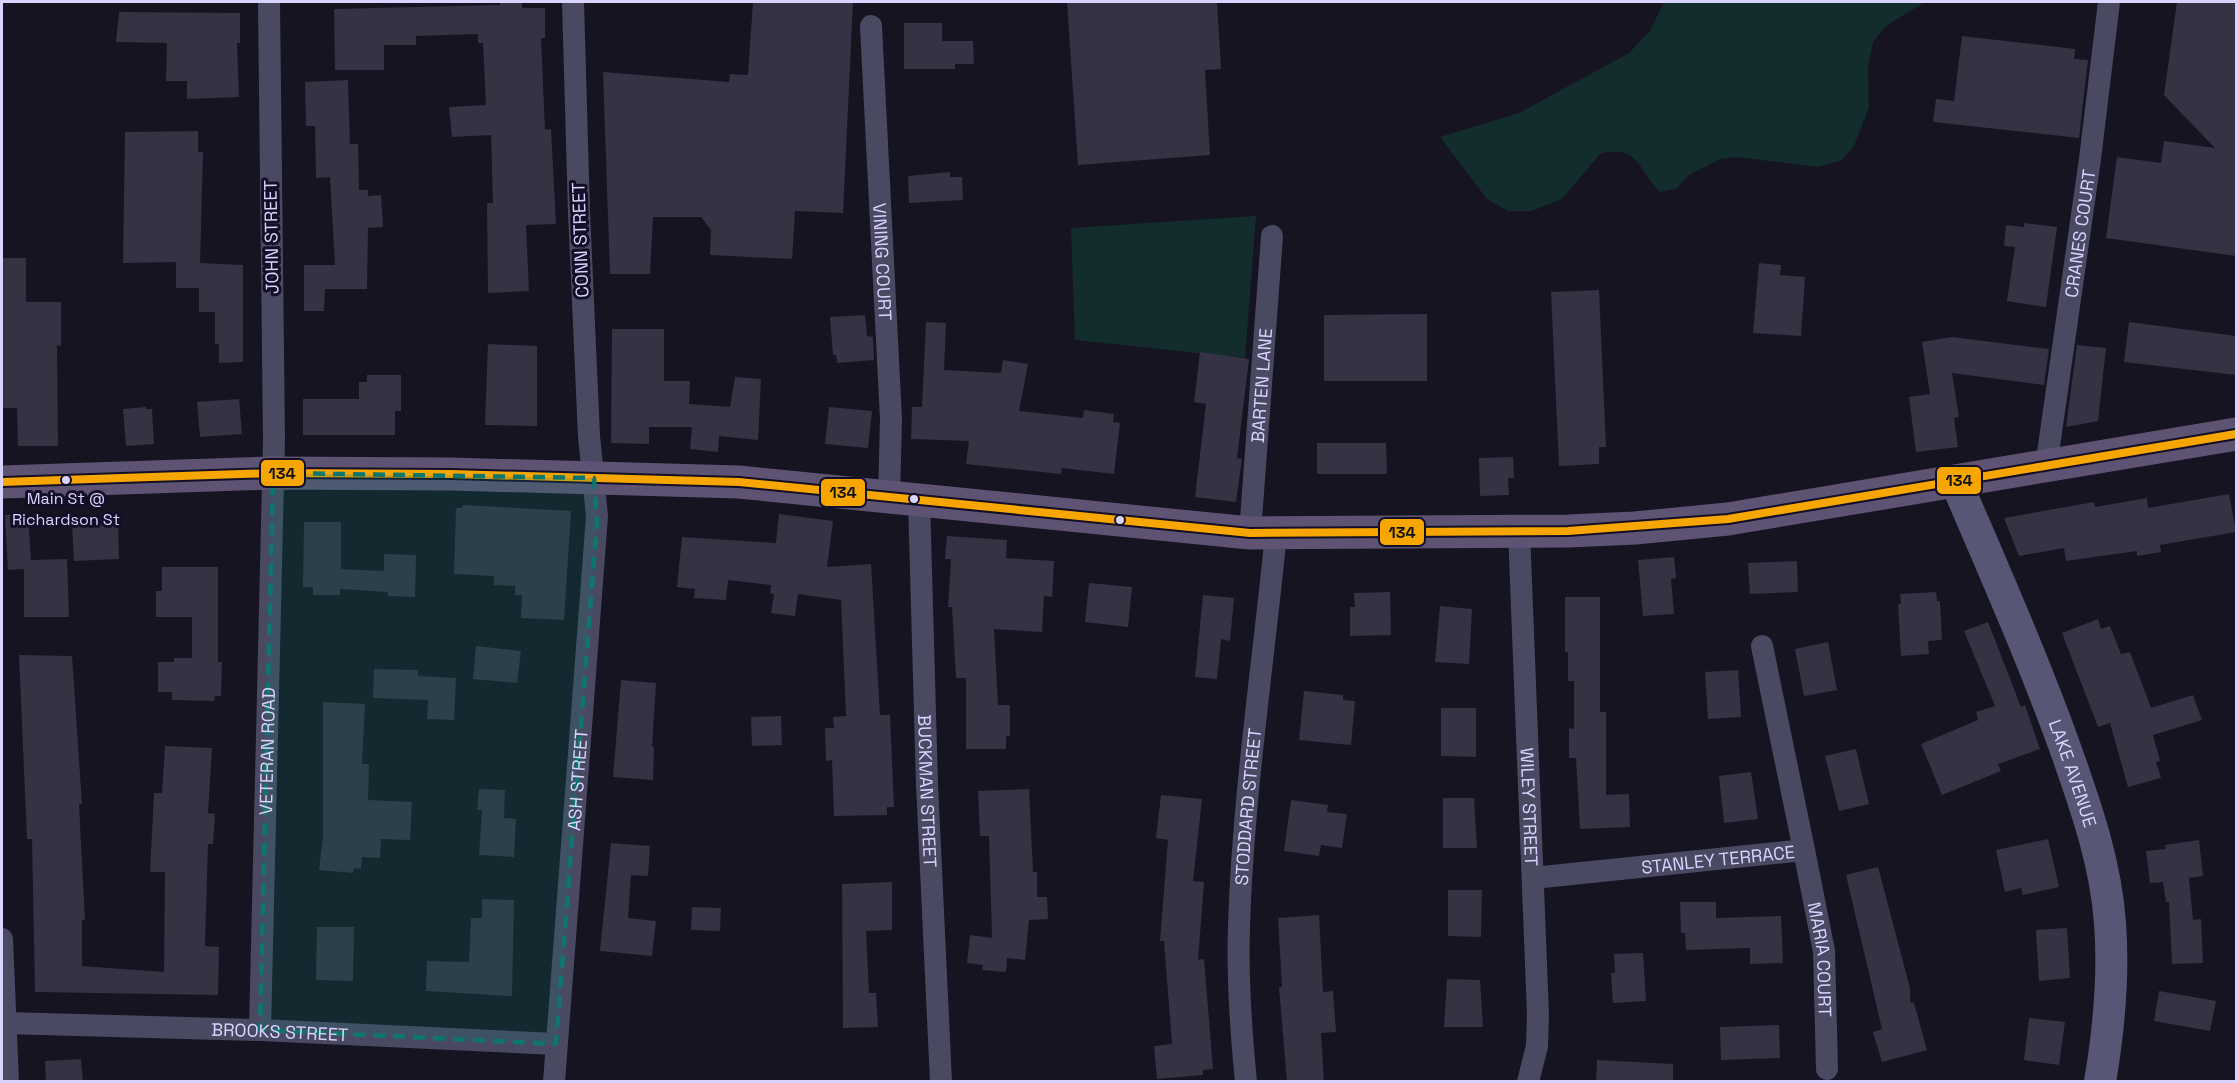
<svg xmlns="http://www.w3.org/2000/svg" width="2238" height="1083" viewBox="0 0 2238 1083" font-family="'Space Grotesk',sans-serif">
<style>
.green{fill:#132c2d}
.building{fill:#343243}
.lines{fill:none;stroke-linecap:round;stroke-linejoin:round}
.street{stroke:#4a4962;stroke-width:22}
.secondary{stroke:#575674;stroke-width:32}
.primary{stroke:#5e5373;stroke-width:33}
.bus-1-casing{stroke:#130f26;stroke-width:12}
.bus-1{stroke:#f7a600;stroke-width:8}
.marked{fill:#0f766e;fill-opacity:0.2;stroke:#0f766e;stroke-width:4.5;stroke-dasharray:12 8;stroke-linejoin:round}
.bus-dot{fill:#d9d4ff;stroke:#130f26;stroke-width:2}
.labels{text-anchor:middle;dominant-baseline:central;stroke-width:6;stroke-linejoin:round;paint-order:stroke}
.bus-label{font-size:16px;fill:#d9d4ff;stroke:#130f26}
.street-label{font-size:18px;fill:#d9d4ff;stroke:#130f26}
.line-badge{stroke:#130f26;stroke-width:2}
.pale-badge-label{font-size:16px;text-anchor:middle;font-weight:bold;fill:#111}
</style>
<rect width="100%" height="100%" fill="#161421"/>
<g class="green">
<path d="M1664 2H1925L1886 26 1873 42 1868 69 1869 107 1854 146 1842 160 1819 167 1736 157 1721 159 1689 175 1676 189 1660 192C1636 168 1641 146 1601 153L1562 199 1532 211H1508L1487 199 1440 137 1519 113 1629 53 1650 31Z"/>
<polygon points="1256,216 1245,358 1075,340 1071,228"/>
</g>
<g class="building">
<polygon points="500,2 522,2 522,8 545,8 545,38 541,38 545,130 551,129 556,224 526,225 529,291 488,293 487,203 493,203 491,135 452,137 449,107 486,105 483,43 478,43 478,34 416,36 416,45 384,45 384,70 335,70 334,9 500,5"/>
<polygon points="753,2 853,2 843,213 795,211 792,259 710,255 711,230 701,217 653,217 650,274 610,274 603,72 729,82 730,74 748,75"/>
<polygon points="1067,2 1217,2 1221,69 1205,70 1210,155 1078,165"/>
<polygon points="2177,2 2236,2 2236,256 2106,238 2117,157 2161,163 2164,141 2215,148 2164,95"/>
<polygon points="119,12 240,13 240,43 237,43 239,97 187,99 187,81 166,81 167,43 116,42"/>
<polygon points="904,23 942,23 942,41 973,41 974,64 955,64 955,69 904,69"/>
<polygon points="1962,36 2075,49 2074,59 2088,60 2079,138 1933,122 1936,99 1954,101"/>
<polygon points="348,80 350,144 358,144 359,190 368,190 368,196 381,195 383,227 368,228 367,289 325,289 324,311 304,311 304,265 335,265 330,177 316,178 315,126 306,126 305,82"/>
<polygon points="198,131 198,152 203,152 200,263 243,265 243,362 219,363 219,344 215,344 215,312 199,312 199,288 176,288 176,262 123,263 125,132"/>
<polygon points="950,172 950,177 962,177 963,200 909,203 908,176"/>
<polygon points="2024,223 2057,227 2046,307 2007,301 2015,247 2004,246 2006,225 2024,227"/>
<polygon points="2,258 26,258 26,302 61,302 61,346 57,345 58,446 18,446 17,408 3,408"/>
<polygon points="1759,263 1781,265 1780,275 1805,277 1801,336 1753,333"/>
<polygon points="1599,290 1606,447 1599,447 1599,464 1559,466 1551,292"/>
<polygon points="1427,314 1427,381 1324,381 1324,315"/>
<polygon points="865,315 867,336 873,337 874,360 837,363 836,355 833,355 830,317"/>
<polygon points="926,322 946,323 944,370 1001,373 1003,360 1028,364 1019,411 1083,418 1084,410 1114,414 1113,422 1120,423 1114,474 1062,468 1061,474 966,464 969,441 911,439 912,407 922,407"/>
<polygon points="2129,322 2236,336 2236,375 2124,362"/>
<polygon points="612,329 664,329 664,381 690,381 689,404 730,407 735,377 761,379 758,440 719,436 718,452 690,449 692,427 649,427 649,444 611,443"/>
<polygon points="1952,337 2049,349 2044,385 1952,373 1959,417 1954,418 1958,447 1916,452 1909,397 1930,394 1922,342"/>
<polygon points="488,344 537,346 537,426 485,425"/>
<polygon points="2077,345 2106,348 2098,421 2066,427"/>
<polygon points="1200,352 1249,359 1237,458 1242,459 1236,502 1195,497 1206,404 1194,402"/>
<polygon points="367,375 401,375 401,411 395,411 395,435 303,435 303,399 359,399 359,382 367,382"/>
<polygon points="239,399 242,434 200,437 197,402"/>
<polygon points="146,407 146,409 152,409 154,444 126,446 123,409"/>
<polygon points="829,407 872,411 868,448 825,444"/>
<polygon points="1317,443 1386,443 1387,474 1317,474"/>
<polygon points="1513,457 1514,478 1508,478 1509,495 1480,496 1479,458"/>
<polygon points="2229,494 2236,532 2160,545 2161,552 2137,556 2137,551 2066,561 2064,548 2019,556 2004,518 2094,502 2095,507 2147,498 2148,508"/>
<polygon points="463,505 571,511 564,620 521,618 522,595 515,595 515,586 494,585 494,576 454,574 456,508 462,508"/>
<polygon points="28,514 31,560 67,559 69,617 24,617 24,569 8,570 5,515"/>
<polygon points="779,514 833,521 827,567 871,564 880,715 890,715 894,807 887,807 887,815 834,816 832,760 826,761 825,728 834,728 833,717 846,716 841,600 798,594 795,616 771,613 774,594 770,593 771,585 728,580 726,600 694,598 695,589 677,587 682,537 776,543"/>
<polygon points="118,522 119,559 74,561 72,524"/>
<polygon points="304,522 341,522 341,569 384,571 384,554 416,555 415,597 388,596 388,592 340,589 340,595 313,595 313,587 303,587"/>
<polygon points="947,536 1007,540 1006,558 1054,561 1052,597 1044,596 1042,632 994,629 998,705 1010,705 1010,736 1006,736 1006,749 966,749 966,678 956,678 952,607 948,607 951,559 945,559"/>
<polygon points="1674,557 1676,578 1671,579 1674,614 1643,616 1638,560"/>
<polygon points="1797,561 1798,592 1750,594 1748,563"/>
<polygon points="162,567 218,567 218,662 222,662 221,696 215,696 214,701 172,700 172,692 158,692 158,662 174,662 174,658 192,658 192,617 156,617 156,591 162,591"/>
<polygon points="1089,583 1132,587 1128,627 1085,622"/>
<polygon points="1390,592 1391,635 1350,636 1350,607 1355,607 1354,593"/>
<polygon points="1936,592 1937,601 1940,601 1942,640 1928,641 1929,654 1901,656 1898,604 1901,604 1900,594"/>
<polygon points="1203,595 1234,598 1230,641 1221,639 1217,679 1195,677"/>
<polygon points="1565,597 1600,597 1600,712 1606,712 1606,795 1629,794 1630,827 1580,829 1576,758 1569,758 1569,728 1574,729 1574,681 1568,681 1568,652 1565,652"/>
<polygon points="1440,606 1472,609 1469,664 1435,662"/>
<polygon points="2098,619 2101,629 2110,626 2121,654 2130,652 2151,708 2193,695 2202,720 2153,735 2160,761 2156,762 2161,778 2128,787 2110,723 2098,727 2062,633"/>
<polygon points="1988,622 2021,707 2025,705 2040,749 1998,764 2001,771 1942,795 1921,744 1978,720 1976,712 1995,706 1964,631"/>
<polygon points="1828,642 1837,690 1804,696 1795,649"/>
<polygon points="476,646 521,651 517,683 473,679"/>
<polygon points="19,655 72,656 82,804 79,804 85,920 82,920 82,966 164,972 165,872 150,872 154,793 162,793 165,746 212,748 208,813 215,814 213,844 208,844 205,946 219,947 218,995 35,992 32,839 27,839"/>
<polygon points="374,669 418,670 418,676 456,678 454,720 427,719 428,700 373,698"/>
<polygon points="1738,670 1741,717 1708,719 1705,672"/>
<polygon points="621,680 656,683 652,747 654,747 653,780 613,777"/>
<polygon points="1304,691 1343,695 1343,700 1355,701 1351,745 1299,740"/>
<polygon points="323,702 365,704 362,764 369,764 368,800 412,802 410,840 381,839 380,858 362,857 361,869 354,868 353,873 319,870 323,836"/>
<polygon points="1441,708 1476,708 1476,757 1441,756"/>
<polygon points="781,716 782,745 752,746 751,717"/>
<polygon points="1856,749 1869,804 1839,811 1825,756"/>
<polygon points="1751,772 1758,819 1724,823 1719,776"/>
<polygon points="479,789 505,790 504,818 516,819 514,857 479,855 482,810 477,810"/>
<polygon points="1029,789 1033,872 1037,872 1037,897 1047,897 1048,919 1029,920 1025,960 1007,958 1006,972 982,970 983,965 967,963 970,935 992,938 989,836 980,836 978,791"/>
<polygon points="1161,795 1202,799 1193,881 1204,882 1198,960 1204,959 1213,1069 1203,1070 1203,1075 1157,1079 1154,1046 1172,1044 1164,941 1160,941 1168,840 1156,838"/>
<polygon points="1443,798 1474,798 1477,848 1443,848"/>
<polygon points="1291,800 1328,805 1327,812 1347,814 1342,848 1321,845 1319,856 1284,851"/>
<polygon points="2048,839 2059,887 2023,895 2021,888 2005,892 1996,850"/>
<polygon points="2199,840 2203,876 2189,878 2193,920 2201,919 2203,963 2172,964 2169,902 2166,902 2163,882 2150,883 2146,851 2166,849 2165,845"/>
<polygon points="611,843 650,846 648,876 631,875 628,918 656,921 652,956 600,951"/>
<polygon points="1878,867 1910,988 1910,1002 1914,1003 1927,1050 1882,1062 1873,1032 1882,1029 1846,875"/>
<polygon points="892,882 892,930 866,931 869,993 876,993 878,1027 843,1028 842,884"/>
<polygon points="1448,890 1482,890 1481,937 1448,936"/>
<polygon points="482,899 514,900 512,996 426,991 427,961 469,962 471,918 482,918"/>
<polygon points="1680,902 1716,902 1716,918 1781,916 1783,963 1750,964 1750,948 1686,950 1685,933 1681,933"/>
<polygon points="692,907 721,908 720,931 691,930"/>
<polygon points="1319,915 1323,992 1333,991 1336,1032 1321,1033 1324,1082 1287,1082 1279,987 1282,987 1278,918"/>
<polygon points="317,927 354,927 353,981 316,980"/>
<polygon points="2067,928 2070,978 2039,981 2036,930"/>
<polygon points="1643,953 1646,1001 1613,1003 1611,973 1615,973 1614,954"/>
<polygon points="1447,979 1480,980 1483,1027 1444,1027"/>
<polygon points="2159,991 2216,1001 2210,1031 2154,1021"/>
<polygon points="2029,1018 2065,1022 2059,1065 2024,1060"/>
<polygon points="1779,1025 1780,1058 1721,1060 1720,1027"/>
<polygon points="81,1059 83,1082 46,1082 45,1061"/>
<polygon points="1597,1060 1673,1064 1673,1082 1596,1082"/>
</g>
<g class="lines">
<g class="street">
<path id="s1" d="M871 26 891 419 889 497"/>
<path id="s2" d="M2046 467 2090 159 2109 2"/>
<path id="s3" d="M919 500 927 784 941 1082"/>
<path id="s4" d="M1519 531 1538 1015 1537 1046 1528 1082"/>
<path id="s5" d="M1250 533 1272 236"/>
<path id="s6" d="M1804 850 1824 951 1827 1069"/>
<path id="s7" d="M1533 878 1804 850 1762 646"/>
<polyline points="2,939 8,1082"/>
<path id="s8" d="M6 1023 260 1030 556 1044"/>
<path id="s9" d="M260 1030 274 439 269 2"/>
<path id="s10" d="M554 1082 597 516 589 436 579 212 573 2"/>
<path id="s11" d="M1246 1082C1241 1031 1237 979 1239 927 1243 796 1263 665 1276 534"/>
</g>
<path class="secondary" id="s12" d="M1956 482C1995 573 2035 663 2068 756 2087 810 2106 865 2110 923 2114 976 2109 1029 2100 1082"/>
<polyline class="primary" points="2,482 273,473 451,474 739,482 1250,533 1568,531 1635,528 1728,519 2236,434"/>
<g class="bus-1-casing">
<polyline id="bus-1" points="2,482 273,473 451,474 739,482 1250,533 1568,531 1728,519 2236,434"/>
</g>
<use href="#bus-1" class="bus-1"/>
</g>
<path class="marked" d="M273 473 594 478 597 522 556 1044 260 1030Z"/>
<g class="bus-dot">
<circle cx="66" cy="480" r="5"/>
<circle cx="914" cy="499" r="5"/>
<circle cx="1120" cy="520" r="5"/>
</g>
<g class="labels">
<g class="bus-label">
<text x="66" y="498">Main St @<tspan x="66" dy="21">Richardson St</tspan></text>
</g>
<g class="street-label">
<text stroke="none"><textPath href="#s2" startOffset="236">CRANES COURT</textPath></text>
<text transform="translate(271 237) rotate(-91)">JOHN STREET</text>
<text transform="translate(580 240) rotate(-92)">CONN STREET</text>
<text stroke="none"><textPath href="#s1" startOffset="236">VINING COURT</textPath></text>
<text stroke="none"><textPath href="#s5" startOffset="148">BARTEN LANE</textPath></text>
<text stroke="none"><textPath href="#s9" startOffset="279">VETERAN ROAD</textPath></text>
<text stroke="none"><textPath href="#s12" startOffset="314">LAKE AVENUE</textPath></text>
<text stroke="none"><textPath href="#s10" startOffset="303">ASH STREET</textPath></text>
<text stroke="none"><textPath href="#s3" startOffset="291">BUCKMAN STREET</textPath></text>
<text stroke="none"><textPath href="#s11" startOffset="276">STODDARD STREET</textPath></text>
<text stroke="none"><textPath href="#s4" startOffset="276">WILEY STREET</textPath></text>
<text stroke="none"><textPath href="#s7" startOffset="186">STANLEY TERRACE</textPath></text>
<text stroke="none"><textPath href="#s6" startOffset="111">MARIA COURT</textPath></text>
<text stroke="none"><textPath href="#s8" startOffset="274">BROOKS STREET</textPath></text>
</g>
</g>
<g class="line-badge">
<rect x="260" y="459" width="45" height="28" rx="6" fill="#f7a600"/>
<rect x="1936" y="466" width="46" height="29" rx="6" fill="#f7a600"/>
<rect x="820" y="478" width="46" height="29" rx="6" fill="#f7a600"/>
<rect x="1379" y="518" width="46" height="28" rx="6" fill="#f7a600"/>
</g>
<g class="pale-badge-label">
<text x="282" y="479">134</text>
<text x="1959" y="486">134</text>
<text x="843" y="498">134</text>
<text x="1402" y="538">134</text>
</g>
<rect width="2238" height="1083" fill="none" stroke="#d9d4ff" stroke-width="6"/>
</svg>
